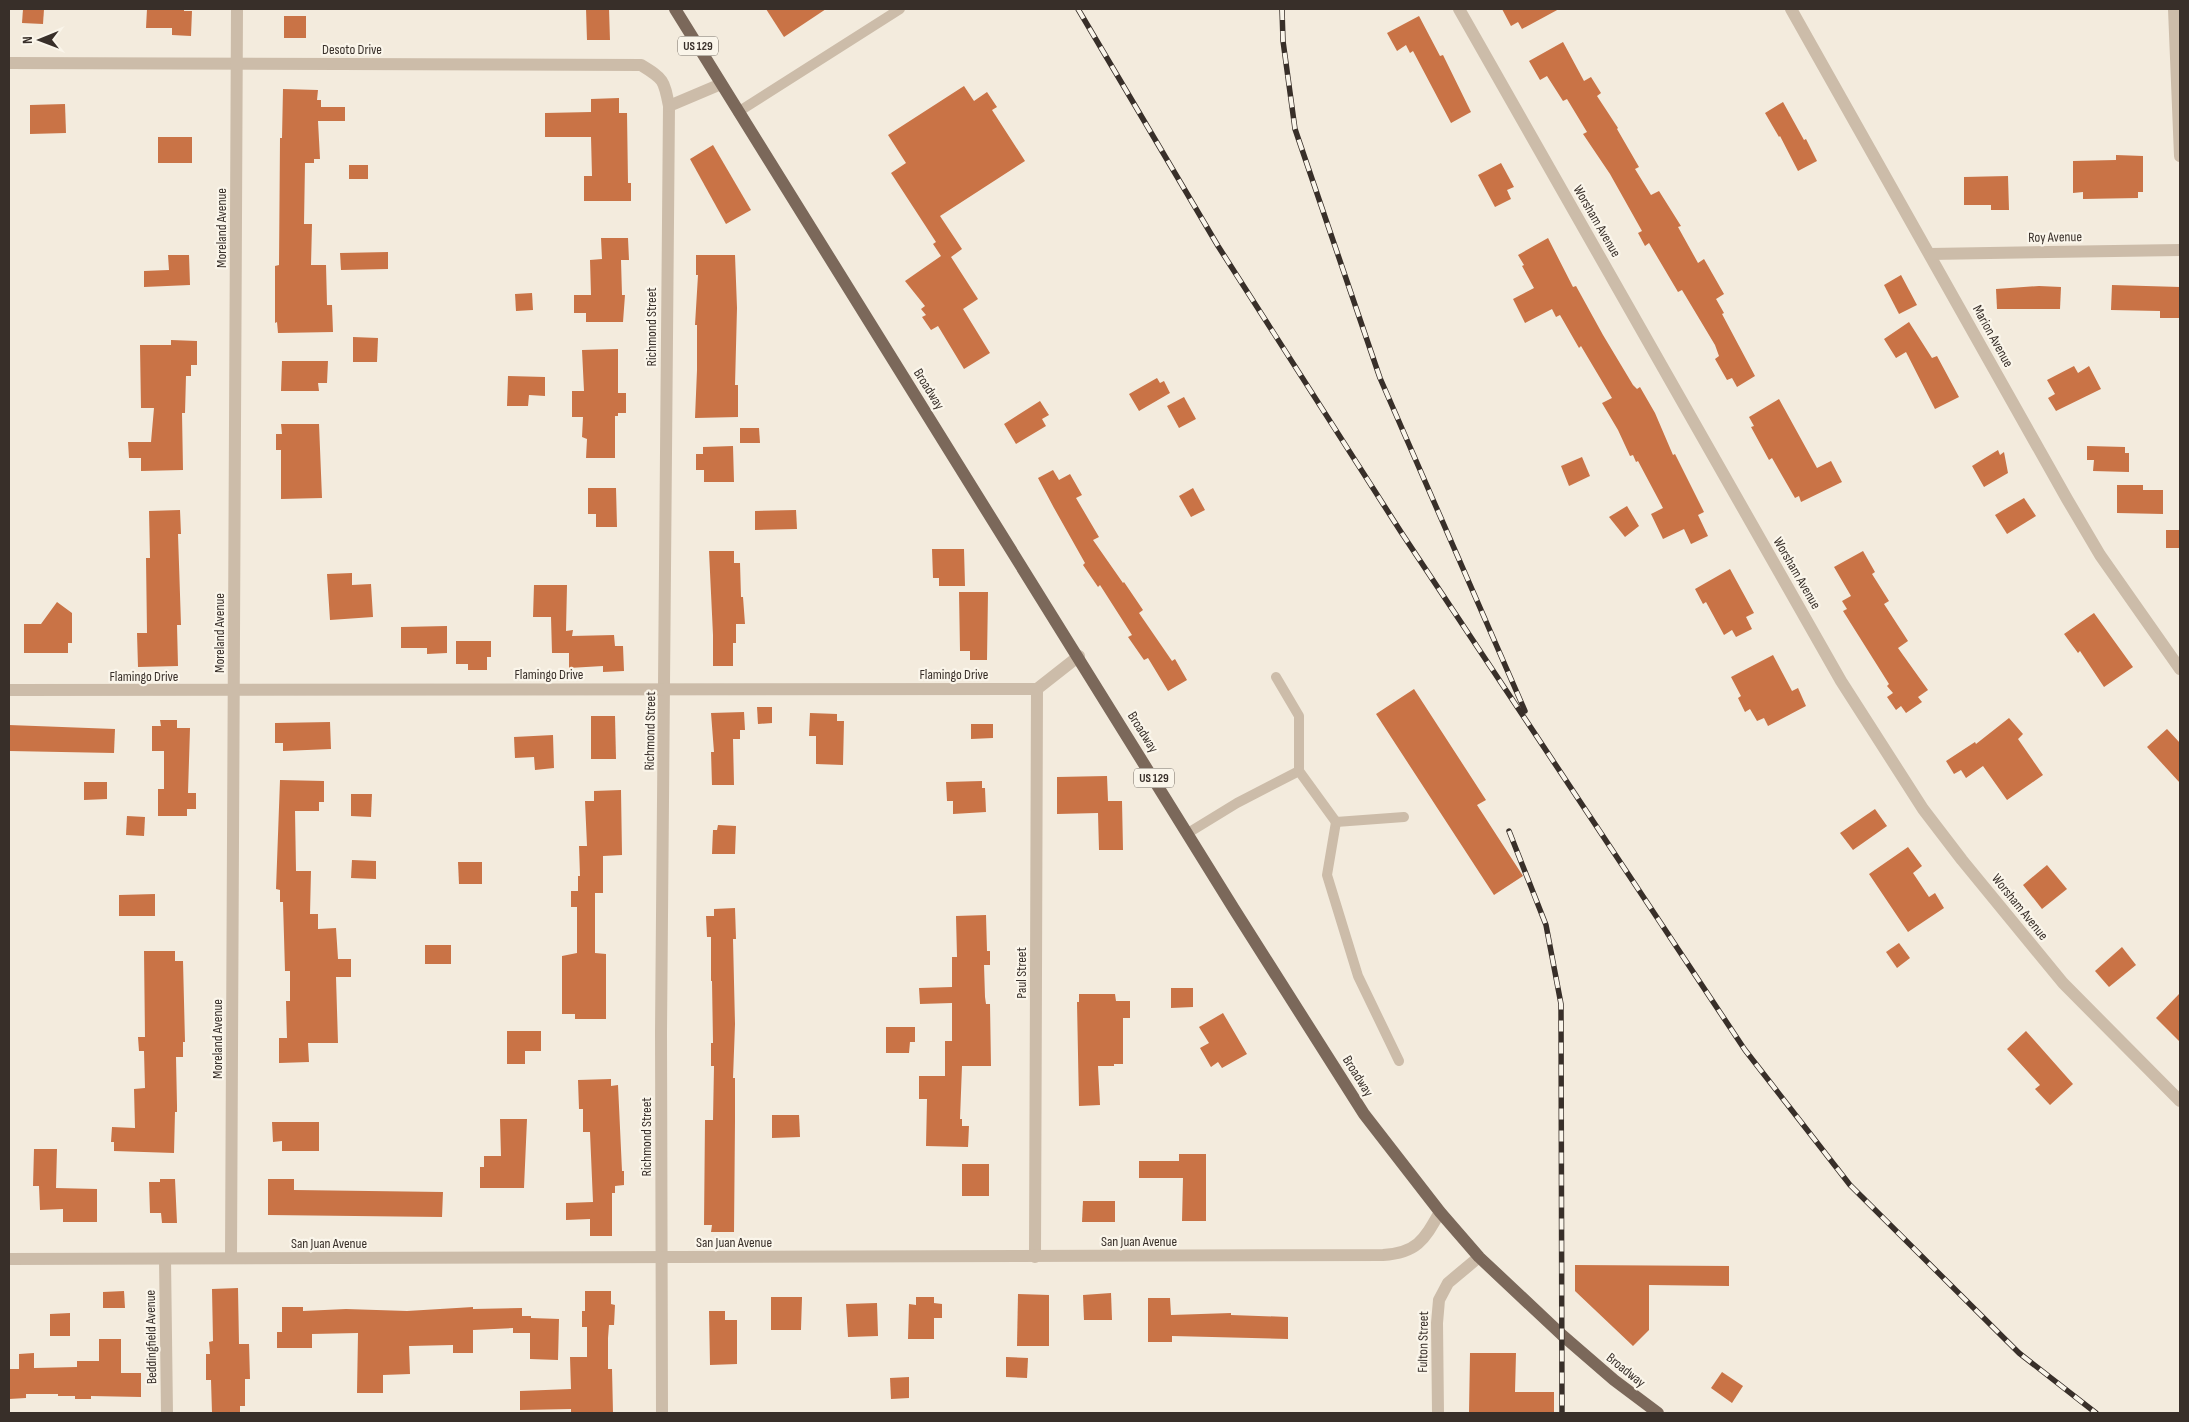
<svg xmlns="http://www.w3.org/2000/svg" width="2189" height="1422" viewBox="0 0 2189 1422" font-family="'Sofia Sans Condensed',sans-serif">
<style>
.building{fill:#c97346}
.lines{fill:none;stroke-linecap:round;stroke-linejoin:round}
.service{stroke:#ccbca9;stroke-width:10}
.minor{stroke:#ccbca9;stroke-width:12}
.tertiary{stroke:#ccbca9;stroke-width:12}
.primary{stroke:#7b685a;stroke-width:12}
.rail-casing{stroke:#382f29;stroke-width:5.5}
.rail{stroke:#faf5ea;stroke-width:4;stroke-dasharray:11;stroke-linecap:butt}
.labels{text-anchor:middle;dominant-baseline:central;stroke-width:4.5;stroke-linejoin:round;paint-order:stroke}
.shield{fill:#faf5ea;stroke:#726a63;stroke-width:1}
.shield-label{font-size:12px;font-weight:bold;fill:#382f29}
.street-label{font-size:14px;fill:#382f29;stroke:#faf5ea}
</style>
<rect width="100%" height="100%" fill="#f3ebdd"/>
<g class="building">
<polygon points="23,9 44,9 43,24 22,23"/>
<polygon points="147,9 184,9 184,11 192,11 191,36 172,35 172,28 146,28"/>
<polygon points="586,9 609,9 610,40 587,40"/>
<polygon points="766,9 826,9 784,37"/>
<polygon points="1502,9 1559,9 1522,29 1518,22 1511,26"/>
<rect x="284" y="16" width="22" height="22"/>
<polygon points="1419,16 1440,56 1443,55 1471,112 1451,123 1413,51 1410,53 1406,45 1397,51 1387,33"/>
<polygon points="1563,42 1584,81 1591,77 1601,93 1597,96 1618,128 1617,129 1639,167 1635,169 1651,195 1659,191 1681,226 1678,227 1698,263 1704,259 1724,294 1716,299 1724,313 1722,314 1755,376 1737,387 1732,378 1727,380 1715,359 1719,356 1715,345 1682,290 1678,292 1649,243 1645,246 1638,233 1642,231 1610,174 1583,134 1587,132 1567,99 1563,101 1547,76 1540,80 1529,61"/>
<polygon points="964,86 974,101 987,92 997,107 992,110 1025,161 940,216 962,249 951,257 978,299 963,309 990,353 964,369 938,326 931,330 922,317 926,315 921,309 925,306 905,281 941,256 933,244 936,242 891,173 906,163 888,135"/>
<polygon points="283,89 318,90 317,100 321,100 321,107 345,107 345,121 318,121 320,159 314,159 314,163 305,163 304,224 312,224 311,265 326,265 327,305 332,305 333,332 278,333 277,322 275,323 275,266 279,265 280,138 282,138"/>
<polygon points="619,98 619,113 627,113 628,183 631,183 631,201 584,201 584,176 592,176 591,137 545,137 545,113 591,112 591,99"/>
<polygon points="1783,102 1804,140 1806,139 1817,161 1798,171 1780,136 1779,137 1765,113"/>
<polygon points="65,104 66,133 30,134 30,105"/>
<rect x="158" y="137" width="34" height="26"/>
<polygon points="713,145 751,210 726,224 690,159"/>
<polygon points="2116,155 2143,156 2143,192 2138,192 2138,198 2083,199 2083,192 2073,193 2073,161 2116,160"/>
<polygon points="1501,163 1514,187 1507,190 1511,199 1495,207 1478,175"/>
<rect x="349" y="165" width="19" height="14"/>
<polygon points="2008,176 2009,210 1991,210 1991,205 1964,205 1964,177"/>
<polygon points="601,238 628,238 629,260 621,260 622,295 625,295 623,322 586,322 586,313 574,313 574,295 591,295 590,260 602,259"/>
<polygon points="1548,238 1573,287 1576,286 1603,335 1633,385 1637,389 1640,387 1655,413 1673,455 1675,454 1704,512 1698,515 1708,536 1691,544 1684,529 1663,539 1651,514 1663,508 1638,461 1636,462 1633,455 1630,456 1618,430 1602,403 1612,398 1581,346 1579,348 1560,315 1556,317 1552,309 1525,323 1513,299 1534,288 1522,266 1524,265 1518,255"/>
<polygon points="388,252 388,269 341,270 340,253"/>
<polygon points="168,255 189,255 190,285 144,287 144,271 169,270"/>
<polygon points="696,255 735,255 737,308 735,385 738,385 738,417 695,418 697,370 697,325 695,325 698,275 696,275"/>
<polygon points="1901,275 1917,305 1899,314 1884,285"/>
<polygon points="2112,285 2180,287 2180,318 2160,318 2160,311 2111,310"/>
<polygon points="2039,286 2061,287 2060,309 1997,309 1996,289"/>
<polygon points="532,293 533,310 516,311 515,294"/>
<polygon points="1909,322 1932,358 1937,356 1959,397 1935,409 1906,352 1896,358 1884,339"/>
<polygon points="353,337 378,338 377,362 353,362"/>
<polygon points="171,340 197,341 197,365 191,365 191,376 186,376 185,413 182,413 183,470 141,471 141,458 129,458 128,442 151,442 154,408 141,408 140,345 171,345"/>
<polygon points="618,349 618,393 626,393 626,413 618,413 618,416 615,416 615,458 586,458 587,439 582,437 583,417 572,417 572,391 584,391 582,350"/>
<polygon points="282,361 328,361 327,383 318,383 319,391 281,391"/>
<polygon points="2074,366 2078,373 2089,366 2101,389 2056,411 2048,398 2055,394 2047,380"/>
<polygon points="508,376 545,377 545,396 529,395 528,406 507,406"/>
<polygon points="1157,378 1160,383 1164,381 1170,393 1139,411 1129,394"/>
<polygon points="1184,397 1196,419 1179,428 1167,406"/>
<polygon points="1779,399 1817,468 1831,461 1842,482 1801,502 1799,496 1795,498 1772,458 1769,460 1751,427 1754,426 1749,417"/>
<polygon points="1040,401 1049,415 1042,419 1046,426 1016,444 1004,424"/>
<polygon points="281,424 319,424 322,498 281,499 281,450 276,450 276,434 282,434"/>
<polygon points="740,428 759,428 760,443 740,443"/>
<polygon points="733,446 734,482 704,482 704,470 696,470 696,454 703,454 703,447"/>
<polygon points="2087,446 2125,447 2125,453 2129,453 2129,472 2093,471 2094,460 2087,460"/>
<polygon points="1998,450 2000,455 2004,452 2008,473 1984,487 1972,466"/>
<polygon points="1582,457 1590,476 1569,486 1561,466"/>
<polygon points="1053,470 1059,480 1070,474 1082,495 1076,498 1099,537 1093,540 1123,583 1124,582 1143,610 1139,613 1172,661 1175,659 1187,680 1168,691 1148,658 1144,660 1128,637 1132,635 1100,585 1098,587 1083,565 1085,563 1054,508 1038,478"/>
<polygon points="2117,485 2143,485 2143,490 2163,490 2163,514 2117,513"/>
<polygon points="588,488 616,488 617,527 596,527 596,514 588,514"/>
<polygon points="1193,488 1205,510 1191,517 1179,496"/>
<polygon points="2024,498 2036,516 2007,534 1995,515"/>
<polygon points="1627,506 1639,526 1625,537 1609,517"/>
<polygon points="180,510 181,534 178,534 181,625 177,625 178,666 138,667 137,633 147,633 146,558 150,558 149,511"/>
<polygon points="796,510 797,529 755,530 755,511"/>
<rect x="2166" y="530" width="14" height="18"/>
<polygon points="932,549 964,549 965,586 939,586 939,578 933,578"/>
<polygon points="709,551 734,551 734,563 740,563 741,597 743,597 745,624 736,624 736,643 733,643 733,666 713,666 713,635"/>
<polygon points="1863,551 1875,572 1872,574 1889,601 1884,604 1908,641 1898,648 1928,690 1918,697 1922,702 1906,713 1901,706 1896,710 1887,697 1893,693 1887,686 1889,684 1843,611 1847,609 1842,601 1851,596 1834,567"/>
<polygon points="1730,569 1754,613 1746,617 1752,629 1736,637 1732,630 1724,635 1706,602 1703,604 1695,589"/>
<polygon points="352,573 352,585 371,584 373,617 330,620 327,574"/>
<polygon points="534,585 567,585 566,631 573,630 572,636 614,635 615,646 623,646 624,671 603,672 603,666 569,668 569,653 552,653 551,617 533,617"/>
<polygon points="959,592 988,592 987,660 970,660 970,651 960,651"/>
<polygon points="57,602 72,613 72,643 68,643 68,653 24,653 24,624 41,624"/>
<polygon points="2094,613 2133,667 2104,687 2080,651 2078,653 2064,634"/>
<polygon points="447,626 447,653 427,654 427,648 401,648 401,627"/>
<polygon points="456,641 491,641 491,657 487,657 487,670 468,670 468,664 456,664"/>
<polygon points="1773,655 1792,691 1798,688 1806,706 1768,726 1764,718 1757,721 1750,709 1745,712 1738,698 1741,696 1731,677"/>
<polygon points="1414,689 1486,800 1477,805 1523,876 1494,895 1376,714"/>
<polygon points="757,707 772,707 772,723 758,724"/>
<polygon points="744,712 745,730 740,730 740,739 733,739 734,785 712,785 711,752 714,752 711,713"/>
<polygon points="810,713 837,714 837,721 844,721 843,765 816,764 816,736 809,736"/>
<polygon points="591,716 615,716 616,759 591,759"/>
<polygon points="2009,718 2023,734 2018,739 2043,775 2007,800 1983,766 1966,778 1961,770 1954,774 1946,761 1975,742 1976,744"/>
<polygon points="160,720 177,720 177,728 190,728 188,793 196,793 196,809 187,809 187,816 158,816 158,789 164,789 164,751 152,751 152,726 161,726"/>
<polygon points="330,722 331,749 283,751 283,743 275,743 275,723"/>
<polygon points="971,724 993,724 993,738 971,739"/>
<polygon points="9,725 115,729 114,753 9,751"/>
<polygon points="2167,729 2180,743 2180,783 2147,747"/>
<polygon points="553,735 554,768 535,770 534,757 515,758 514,737"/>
<polygon points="1107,776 1108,801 1122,801 1123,850 1099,850 1098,813 1057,814 1057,777"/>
<polygon points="280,780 324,781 324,802 319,802 319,811 295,811 296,871 311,871 310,914 318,914 318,929 336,928 338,959 351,959 351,977 336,977 338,1043 308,1043 309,1062 279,1063 279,1038 287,1038 286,1001 290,1001 290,971 285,971 283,902 280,902 280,890 276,889"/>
<polygon points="982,781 982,788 985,788 986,812 953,814 953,801 947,801 946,782"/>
<polygon points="84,782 107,782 107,799 84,800"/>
<polygon points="621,790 622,855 603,856 603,893 595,893 595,953 606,954 606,1019 575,1019 575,1014 562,1014 562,956 577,953 577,907 571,907 571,891 578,891 578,876 580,876 579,846 587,846 585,801 594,801 594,791"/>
<polygon points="351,794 372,794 371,817 351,816"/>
<polygon points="1875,809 1887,826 1853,850 1840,833"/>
<polygon points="127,816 145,817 144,836 126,835"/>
<polygon points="718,825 736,826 735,854 712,854 713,830 717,830"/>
<polygon points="1908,847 1922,866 1913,873 1929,897 1935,893 1944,908 1908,932 1869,874"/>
<polygon points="352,860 376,861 376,879 351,878"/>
<polygon points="458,862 482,862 482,884 459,884"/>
<polygon points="2047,865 2067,889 2042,909 2023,885"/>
<polygon points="155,894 155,916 119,916 119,895"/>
<polygon points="735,908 736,939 733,939 735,1024 733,1078 735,1078 735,1121 734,1232 711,1232 712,1225 704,1225 705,1120 713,1120 714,1066 711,1066 711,1043 713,1043 712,981 711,981 711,937 707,937 706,916 714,916 714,909"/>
<polygon points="986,915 987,951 990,951 990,965 984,965 985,997 986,1004 990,1004 991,1066 962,1066 960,1119 962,1119 962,1126 969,1126 968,1147 926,1146 927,1099 919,1099 919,1076 945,1076 945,1041 952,1041 952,1003 920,1004 919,988 952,987 952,957 957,957 956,916"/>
<polygon points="1899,943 1910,958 1897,968 1886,952"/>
<rect x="425" y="945" width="26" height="19"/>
<polygon points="2122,947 2136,965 2109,987 2095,971"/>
<polygon points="144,951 175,951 175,961 183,961 185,1042 183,1042 183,1057 176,1057 177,1106 177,1112 175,1112 174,1153 114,1151 114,1142 111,1142 112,1127 135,1128 134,1089 145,1088 144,1051 139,1051 138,1037 145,1037"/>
<polygon points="1171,988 1193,988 1193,1007 1171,1008"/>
<polygon points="2180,993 2180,1042 2156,1018"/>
<polygon points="1079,994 1115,994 1116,1001 1130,1001 1130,1018 1123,1018 1123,1064 1114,1064 1114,1066 1098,1066 1100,1105 1079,1106 1077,1002 1079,1002"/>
<polygon points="1223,1013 1247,1054 1222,1068 1218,1062 1211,1067 1200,1048 1209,1043 1199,1027"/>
<polygon points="886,1027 915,1027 915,1042 910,1042 909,1053 886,1053"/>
<polygon points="507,1031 541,1031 541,1051 525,1051 525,1064 507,1064"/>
<polygon points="2026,1031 2073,1084 2050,1105 2035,1089 2040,1085 2007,1049"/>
<polygon points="611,1079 611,1086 618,1085 622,1171 624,1171 624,1185 615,1186 615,1193 612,1193 612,1236 590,1236 590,1219 566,1220 566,1203 593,1202 590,1132 583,1132 583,1109 579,1109 578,1080"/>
<polygon points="772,1115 799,1115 800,1137 772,1138"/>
<polygon points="500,1119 527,1119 524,1188 480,1188 480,1167 484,1167 484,1156 501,1156"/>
<polygon points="272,1122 319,1122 319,1151 282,1151 282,1141 273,1142"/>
<polygon points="34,1149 57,1149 56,1188 97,1189 97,1222 63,1222 63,1209 40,1210 39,1186 33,1186"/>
<polygon points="1179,1154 1206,1154 1206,1221 1182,1221 1183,1178 1139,1178 1139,1161 1179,1161"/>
<rect x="962" y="1164" width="27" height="32"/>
<polygon points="160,1179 175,1179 177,1223 162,1223 161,1213 150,1213 149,1182 160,1182"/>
<polygon points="268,1179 294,1179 294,1190 443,1192 442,1217 268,1215"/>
<polygon points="1083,1201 1115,1201 1115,1222 1082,1222"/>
<polygon points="1575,1265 1729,1266 1729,1286 1649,1285 1649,1330 1633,1346 1575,1291"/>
<polygon points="238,1288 239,1344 249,1344 250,1379 245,1379 245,1406 240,1406 240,1413 212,1413 211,1380 206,1380 206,1354 210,1354 209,1342 213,1341 212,1289"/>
<polygon points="124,1291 125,1308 103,1308 103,1292"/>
<polygon points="585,1291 611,1291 611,1304 615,1305 614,1325 609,1325 608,1338 608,1369 612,1369 613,1413 571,1413 571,1409 520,1410 520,1391 571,1389 570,1357 587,1357 587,1327 582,1327 582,1311 585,1311"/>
<polygon points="1111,1293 1112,1320 1084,1320 1083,1295"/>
<polygon points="1018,1294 1049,1295 1049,1346 1017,1346"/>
<polygon points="771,1297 802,1297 801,1330 771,1330"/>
<polygon points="916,1297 934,1297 934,1303 942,1304 942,1318 934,1318 934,1339 908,1339 909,1304 916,1305"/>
<polygon points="1148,1298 1170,1298 1171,1315 1231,1313 1231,1315 1288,1317 1288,1339 1172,1336 1172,1342 1148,1342"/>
<polygon points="877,1303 878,1336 848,1337 846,1304"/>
<polygon points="282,1307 303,1307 303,1311 346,1309 407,1311 473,1307 473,1309 522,1308 522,1316 531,1316 531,1318 559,1319 558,1360 530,1359 530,1333 513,1333 513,1328 473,1330 473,1353 453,1353 453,1345 409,1346 410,1374 383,1375 383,1393 357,1393 358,1333 312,1334 312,1348 277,1348 277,1332 282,1332"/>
<polygon points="709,1311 725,1311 725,1320 737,1320 737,1364 710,1365"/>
<polygon points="70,1313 70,1336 50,1336 50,1314"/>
<polygon points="99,1339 121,1339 121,1373 141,1373 141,1397 91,1396 91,1399 75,1399 75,1396 58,1396 58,1394 26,1394 26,1398 9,1399 9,1369 19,1369 19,1354 34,1353 34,1368 77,1367 77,1361 99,1361"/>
<polygon points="1470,1353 1516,1353 1515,1392 1554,1392 1554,1413 1469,1413"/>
<polygon points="1006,1357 1028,1358 1027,1378 1006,1377"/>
<polygon points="1722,1372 1743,1386 1732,1403 1711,1388"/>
<polygon points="909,1377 909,1398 891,1399 890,1378"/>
</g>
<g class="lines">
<g class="service">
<polyline points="738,112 900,9"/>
<polyline points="1276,677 1299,716 1299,771"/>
<polyline points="1336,822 1327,875 1358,976 1399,1061"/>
<polyline points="1188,833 1237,803 1299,771 1336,822 1404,817"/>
</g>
<g class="minor">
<polyline points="1459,9 1841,681 1923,809 1962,860 2063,983 2180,1101"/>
<polyline points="1791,9 2067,499 2100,555 2180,669"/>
<polyline points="2174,9 2180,156"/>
<path d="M9 63 641 65C664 79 664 80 669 106L661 1032 662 1413"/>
<polyline points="669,106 721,84"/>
<polyline points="1930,254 2180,250"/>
<polyline points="9,690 1037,689 1079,656"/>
<polyline points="1035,1257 1037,689"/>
<polyline points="231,1258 237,9"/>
<path d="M9 1259 1383 1255C1417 1253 1424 1240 1440 1212"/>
<polyline points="165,1259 167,1413"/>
</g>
<polyline class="tertiary" points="1438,1413 1437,1323 1439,1300 1448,1283 1479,1257"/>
<polyline class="primary" points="675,9 1234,909 1364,1114 1440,1212 1479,1257 1562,1335 1614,1380 1658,1413"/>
<g class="rail-casing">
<g id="rail">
<polyline points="1078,9 1218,246 1401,532 1745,1050 1850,1185 2019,1353 2096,1413"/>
<polyline points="1282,9 1283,41 1295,129 1380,378 1525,711"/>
<polyline points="1509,831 1546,925 1561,1004 1562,1413"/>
</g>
</g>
<use href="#rail" class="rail"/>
</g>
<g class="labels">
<g class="shield">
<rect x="678" y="36.5" width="40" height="19" rx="4"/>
<rect x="1134" y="768.5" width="40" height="19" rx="4"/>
</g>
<g class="shield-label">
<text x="698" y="46">US 129</text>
<text x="1154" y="778">US 129</text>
</g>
<g class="street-label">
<text x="352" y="49">Desoto Drive</text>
<text transform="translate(1597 221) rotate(60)">Worsham Avenue</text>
<text transform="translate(221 228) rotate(-90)">Moreland Avenue</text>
<text transform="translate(2055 237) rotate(-1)">Roy Avenue</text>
<text transform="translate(651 327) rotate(-90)">Richmond Street</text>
<text transform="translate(1993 336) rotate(61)">Marion Avenue</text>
<text transform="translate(929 389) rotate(58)">Broadway</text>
<text transform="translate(1797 573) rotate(60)">Worsham Avenue</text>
<text transform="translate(219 633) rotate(-90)">Moreland Avenue</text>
<text x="549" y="674">Flamingo Drive</text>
<text x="954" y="674">Flamingo Drive</text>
<text x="144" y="676">Flamingo Drive</text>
<text transform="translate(650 731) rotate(-89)">Richmond Street</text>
<text transform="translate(1143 732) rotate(58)">Broadway</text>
<text transform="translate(2020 907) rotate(51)">Worsham Avenue</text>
<text transform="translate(1021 973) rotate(-90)">Paul Street</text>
<text transform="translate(217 1039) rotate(-90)">Moreland Avenue</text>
<text transform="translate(1358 1076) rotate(58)">Broadway</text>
<text transform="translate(646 1137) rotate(-90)">Richmond Street</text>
<text x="1139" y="1241">San Juan Avenue</text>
<text x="734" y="1242">San Juan Avenue</text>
<text x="329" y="1243">San Juan Avenue</text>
<text transform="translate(151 1337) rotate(-91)">Beddingfield Avenue</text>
<text transform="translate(1423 1342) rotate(-89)">Fulton Street</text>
<text transform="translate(1626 1370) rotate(39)">Broadway</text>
</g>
</g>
<rect width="2189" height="1422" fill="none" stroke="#382f29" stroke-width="20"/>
<g transform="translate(40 40) rotate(269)" stroke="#faf5ea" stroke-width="4" paint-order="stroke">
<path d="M0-4L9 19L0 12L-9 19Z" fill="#382f29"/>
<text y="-8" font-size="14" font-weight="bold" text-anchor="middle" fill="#382f29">N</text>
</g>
</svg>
